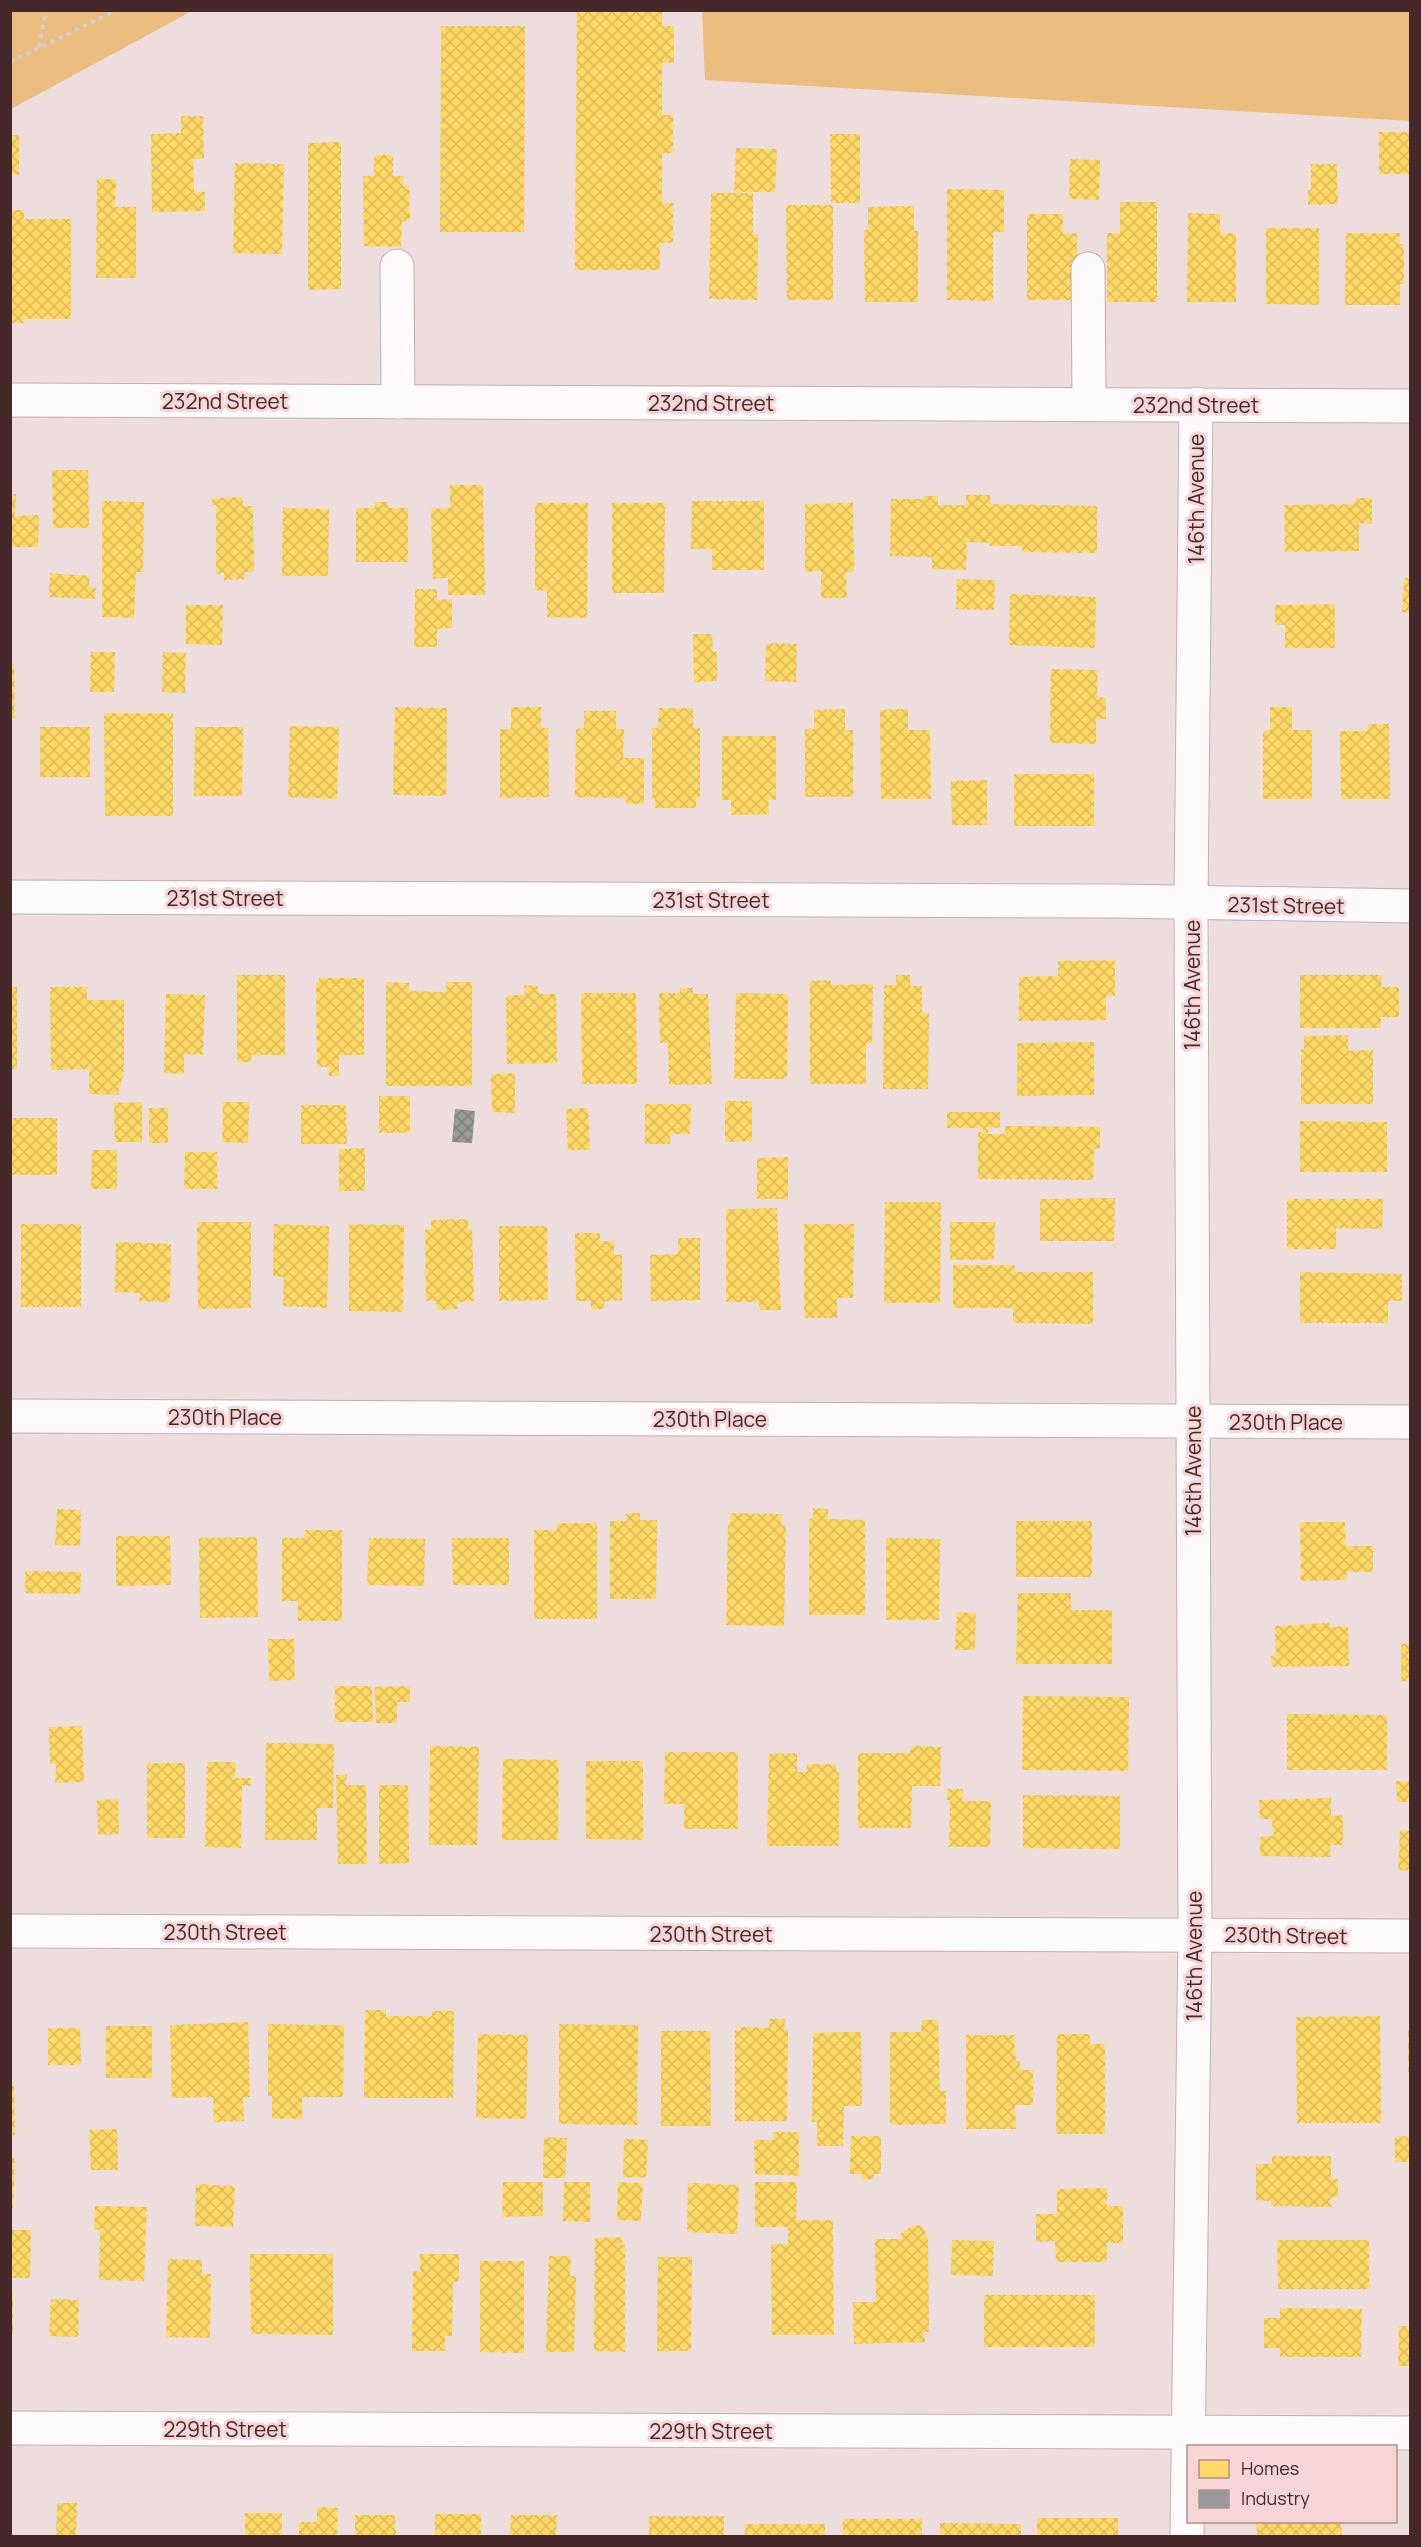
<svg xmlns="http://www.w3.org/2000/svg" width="1421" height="2547" viewBox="0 0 1421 2547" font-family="Manrope,sans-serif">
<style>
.green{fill:#ebbd7e}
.homes{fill:url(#homes-cross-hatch)}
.industry{fill:url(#industry-cross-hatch)}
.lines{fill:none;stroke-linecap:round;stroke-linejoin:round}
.minor-casing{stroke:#c4aeaf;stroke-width:35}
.path{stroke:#d5cfcf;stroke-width:4;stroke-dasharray:4.5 4.5;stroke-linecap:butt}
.minor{stroke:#fcfafa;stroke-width:33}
.labels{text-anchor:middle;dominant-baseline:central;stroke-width:6;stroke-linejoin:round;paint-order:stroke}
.street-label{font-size:21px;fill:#46272a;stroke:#f6d5d6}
</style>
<defs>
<pattern id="homes-cross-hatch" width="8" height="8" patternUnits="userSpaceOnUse" patternTransform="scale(1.5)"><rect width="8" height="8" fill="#ffd966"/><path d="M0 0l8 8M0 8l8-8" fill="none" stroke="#dcba59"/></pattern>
<pattern id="industry-cross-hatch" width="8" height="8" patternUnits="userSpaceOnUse" patternTransform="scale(1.5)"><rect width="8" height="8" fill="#999"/><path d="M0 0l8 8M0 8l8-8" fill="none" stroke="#7f7d7d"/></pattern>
</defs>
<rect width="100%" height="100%" fill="#edd"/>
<g class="green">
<polygon points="11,10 192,10 192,11 11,109"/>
<polygon points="702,11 1410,11 1410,121 705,80"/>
</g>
<g class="homes">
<polygon points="577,10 662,10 662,26 674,26 674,63 662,63 662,115 673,115 673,153 662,153 662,203 673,203 673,243 660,243 660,270 575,270"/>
<polygon points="441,26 525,26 524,232 440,232"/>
<polygon points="181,116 203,116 204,158 193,159 194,191 205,192 205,211 152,212 151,134 181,133"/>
<rect x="1379" y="132" width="31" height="42"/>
<polygon points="830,134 860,134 860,203 831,203"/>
<polygon points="10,135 19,135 19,175 10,174"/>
<polygon points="341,142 341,289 308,290 308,143"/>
<polygon points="736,148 777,149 775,192 734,192"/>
<polygon points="374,155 393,155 393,176 404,176 403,186 409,186 410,222 402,221 401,247 364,246 363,176 374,176"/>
<polygon points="1070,159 1100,160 1099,200 1069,199"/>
<polygon points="235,163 284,164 282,254 233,253"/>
<polygon points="1311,164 1337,164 1338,204 1308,205 1308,190 1311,190"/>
<polygon points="97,179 116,179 115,207 136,207 136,278 96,278"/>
<polygon points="947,189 1004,190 1004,232 993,232 993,301 947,300"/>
<polygon points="711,193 753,193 753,234 758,234 757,300 709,299"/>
<polygon points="1120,202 1157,202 1157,302 1107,302 1107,233 1120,233"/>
<polygon points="786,205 833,205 833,300 787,300"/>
<polygon points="914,206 914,231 918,231 918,302 865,302 864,230 868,230 868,207"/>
<polygon points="10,210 24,210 24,219 71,219 71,319 23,319 24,323 10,323"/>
<polygon points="1188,213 1220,214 1220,233 1236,233 1236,302 1187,302"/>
<polygon points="1027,214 1063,214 1063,234 1077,233 1077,300 1027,300"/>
<polygon points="1266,228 1319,228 1319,305 1266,304"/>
<polygon points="1346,233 1400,233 1399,244 1404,244 1404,284 1400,284 1400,305 1345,305"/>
<polygon points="52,470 88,470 89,528 53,528"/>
<polygon points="450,485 483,485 485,595 448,595 448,578 433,579 431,509 450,508"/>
<polygon points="10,494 16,494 15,516 39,515 38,547 10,547"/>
<polygon points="966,495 990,495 990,504 1097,506 1097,553 1022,552 1022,546 989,546 990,543 967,542 966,570 932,569 932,557 890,556 891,499 923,499 923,496 938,496 938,505 966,505"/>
<polygon points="243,497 243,506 253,506 254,572 245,572 245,579 224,580 224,573 216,574 216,505 212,505 212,498"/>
<polygon points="1355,498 1372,498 1372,524 1359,523 1359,551 1285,552 1284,505 1355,504"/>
<polygon points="102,501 144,502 143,572 136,572 134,618 102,617"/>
<polygon points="692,501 764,501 764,570 712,570 712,549 691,549"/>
<polygon points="375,502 388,502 388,508 408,508 408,562 356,562 356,508 375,508"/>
<polygon points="535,503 588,503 587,618 547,617 547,591 535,590"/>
<polygon points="612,503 665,503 664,593 612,593"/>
<polygon points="853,503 854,572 846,572 847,598 821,598 821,571 805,572 805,504"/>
<polygon points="283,508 329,509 328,576 282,576"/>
<polygon points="50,573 90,576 89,587 96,588 95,599 49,597"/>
<polygon points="1404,578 1410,578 1410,613 1402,612"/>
<polygon points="957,579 995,580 994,610 956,609"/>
<polygon points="415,589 437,589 437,600 452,599 452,628 437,629 437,647 414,647"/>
<polygon points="1010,594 1096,597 1095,648 1009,645"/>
<polygon points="1335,604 1335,648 1285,648 1285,625 1275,625 1275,605"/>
<polygon points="186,605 223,605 222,645 186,644"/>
<polygon points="693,634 712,634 713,652 717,652 717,681 694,682"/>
<polygon points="766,643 797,644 796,682 765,681"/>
<polygon points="91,652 115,652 114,692 90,692"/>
<polygon points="163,652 186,653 185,693 162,692"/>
<polygon points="10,664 14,664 15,718 10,718"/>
<polygon points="1051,669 1098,670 1097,697 1106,698 1106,719 1096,719 1096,744 1050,743"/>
<polygon points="395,707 447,708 446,796 393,795"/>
<polygon points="511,707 541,707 541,728 548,728 549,797 500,798 500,729 511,729"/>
<polygon points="1270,707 1292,707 1292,730 1312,730 1312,799 1263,799 1263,731 1270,730"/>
<polygon points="659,708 693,708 693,728 700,728 700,798 696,798 696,808 655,808 655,798 652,798 652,728 658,728"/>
<polygon points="845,709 845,730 853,730 853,797 805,797 805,729 814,729 814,710"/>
<polygon points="908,709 908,730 930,730 931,799 881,799 880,710"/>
<polygon points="584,711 616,711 616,729 624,729 623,758 644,758 644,804 626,804 626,798 575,797 576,729 584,728"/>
<polygon points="104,713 173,713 173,816 105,816"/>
<polygon points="1368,724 1389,724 1390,799 1341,799 1340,731 1368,731"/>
<polygon points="290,726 339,727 337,799 288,797"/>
<rect x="40" y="727" width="50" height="50"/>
<polygon points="195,727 243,727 242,796 194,796"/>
<polygon points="722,736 776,736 776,800 768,799 769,814 731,815 731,800 722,800"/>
<rect x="1014" y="774" width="80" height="52"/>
<polygon points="987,780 987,825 952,825 951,781"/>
<polygon points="1115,960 1115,996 1106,996 1106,1020 1019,1021 1019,977 1058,976 1058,961"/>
<polygon points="237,975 285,975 285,1055 251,1055 252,1062 237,1062"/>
<polygon points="896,975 910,975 910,986 922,986 922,1013 929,1013 928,1089 883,1089 884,985 896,985"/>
<polygon points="1300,975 1382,975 1381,987 1399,987 1399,1017 1381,1017 1381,1028 1300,1028"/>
<polygon points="319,978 364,978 364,1055 339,1055 339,1076 329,1076 329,1067 317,1067 316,982 319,982"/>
<polygon points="831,980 831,985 873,984 872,1043 866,1043 866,1084 810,1084 810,981"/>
<polygon points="386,982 409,983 409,991 446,992 446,982 472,982 472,1086 386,1086"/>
<polygon points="524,985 538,986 539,994 556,994 557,1063 507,1064 506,995 525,995"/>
<rect x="10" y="987" width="7" height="82"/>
<polygon points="50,987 87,987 87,1000 124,1000 124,1071 118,1095 89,1094 89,1069 51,1070"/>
<polygon points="680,988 693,988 693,994 708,994 712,1084 669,1085 668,1043 660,1043 659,993 680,993"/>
<polygon points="581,993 636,993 637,1084 582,1084"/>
<polygon points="736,993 788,994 787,1079 734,1079"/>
<polygon points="166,994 205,995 203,1055 184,1054 184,1074 164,1073"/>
<polygon points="1348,1035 1348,1051 1373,1050 1373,1104 1301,1104 1301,1049 1304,1050 1304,1036"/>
<polygon points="1094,1042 1094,1095 1017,1096 1017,1043"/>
<polygon points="515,1073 515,1113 492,1112 491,1074"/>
<rect x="379" y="1096" width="31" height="37"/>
<polygon points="725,1101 752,1101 752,1141 725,1142"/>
<polygon points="142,1102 142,1142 115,1142 114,1103"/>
<polygon points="223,1102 249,1102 248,1143 222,1142"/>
<polygon points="645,1104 691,1104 690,1134 670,1134 670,1144 645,1144"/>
<polygon points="301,1105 346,1105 347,1144 301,1144"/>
<rect x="149" y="1108" width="19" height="35"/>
<polygon points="588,1108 590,1150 568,1150 566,1109"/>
<polygon points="947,1112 1000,1112 1000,1128 989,1127 988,1134 1005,1134 1005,1126 1100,1127 1100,1148 1094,1149 1093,1180 978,1179 978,1132 982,1132 983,1128 947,1128"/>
<rect x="10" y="1118" width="47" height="57"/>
<polygon points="1300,1121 1387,1122 1387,1172 1300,1172"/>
<polygon points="365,1148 365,1191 339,1191 339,1149"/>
<polygon points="92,1150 117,1150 117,1189 91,1189"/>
<polygon points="185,1152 217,1152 217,1189 184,1189"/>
<polygon points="788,1157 788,1199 757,1199 757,1158"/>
<polygon points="1115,1198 1114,1241 1040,1241 1040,1199"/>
<polygon points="1287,1199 1383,1199 1382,1229 1336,1228 1336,1249 1287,1249"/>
<polygon points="885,1202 941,1202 940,1303 884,1303"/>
<polygon points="777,1208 781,1310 760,1310 759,1302 726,1302 726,1209"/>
<polygon points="468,1219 468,1229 472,1229 474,1301 457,1302 457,1309 437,1310 436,1301 426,1301 425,1230 431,1229 431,1220"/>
<polygon points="197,1222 251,1222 251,1308 198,1309"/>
<polygon points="950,1222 995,1222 994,1260 950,1260"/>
<rect x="21" y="1224" width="60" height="83"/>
<polygon points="274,1224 329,1226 327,1308 283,1306 284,1277 273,1276"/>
<polygon points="349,1224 404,1225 403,1312 349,1311"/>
<polygon points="804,1224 854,1224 853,1298 837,1298 837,1318 804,1318"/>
<polygon points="499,1226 547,1226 548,1300 499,1301"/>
<polygon points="575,1233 600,1233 600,1241 614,1241 614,1255 622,1255 622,1300 604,1301 604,1309 591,1309 591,1301 576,1301"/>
<polygon points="678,1238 700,1238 700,1300 651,1301 650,1255 678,1254"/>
<polygon points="116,1242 171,1244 170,1302 139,1301 140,1293 115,1292"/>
<polygon points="953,1265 1015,1265 1014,1272 1093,1272 1093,1324 1013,1323 1013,1308 953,1308"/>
<polygon points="1300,1272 1402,1274 1402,1301 1388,1301 1388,1323 1300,1323"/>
<polygon points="813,1508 828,1509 828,1519 865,1520 865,1615 809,1615 809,1519 813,1519"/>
<polygon points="57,1509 81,1510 80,1546 55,1545"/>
<polygon points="631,1513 640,1513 640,1520 657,1520 656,1599 610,1599 610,1521 627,1521 626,1514"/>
<polygon points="731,1513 782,1514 781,1525 786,1525 784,1626 726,1625 728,1524 730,1524"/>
<rect x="1016" y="1521" width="76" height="56"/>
<polygon points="1300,1522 1345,1522 1346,1546 1373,1546 1373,1572 1347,1572 1346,1580 1301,1581"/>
<polygon points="557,1523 597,1523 597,1619 534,1619 534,1530 557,1530"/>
<polygon points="305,1530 342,1530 342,1621 298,1621 298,1601 282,1601 282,1538 305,1538"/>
<polygon points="116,1536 170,1536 171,1585 116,1586"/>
<polygon points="257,1537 258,1617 200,1618 199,1538"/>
<polygon points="369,1538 425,1539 424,1586 367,1585"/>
<polygon points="452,1538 509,1538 509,1585 453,1585"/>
<polygon points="886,1538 940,1539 939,1620 886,1620"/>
<polygon points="25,1571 81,1572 80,1594 25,1593"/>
<polygon points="1018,1593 1071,1593 1071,1610 1112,1610 1112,1664 1016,1664"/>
<polygon points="957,1612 976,1613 975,1650 955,1650"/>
<polygon points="1329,1623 1330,1627 1348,1626 1349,1666 1272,1667 1271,1656 1276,1657 1275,1626"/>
<polygon points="268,1639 294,1639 295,1680 269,1681"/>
<rect x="1401" y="1644" width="9" height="37"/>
<polygon points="335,1686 372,1686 373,1722 335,1722"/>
<polygon points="410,1686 410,1702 397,1702 397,1723 376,1723 375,1687"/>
<polygon points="1023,1696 1129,1697 1128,1771 1022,1770"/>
<polygon points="1287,1714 1387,1715 1387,1770 1287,1770"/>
<polygon points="82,1726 84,1782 55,1783 56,1764 50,1764 49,1727"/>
<polygon points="266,1743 334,1744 333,1808 317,1808 317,1840 265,1840"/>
<polygon points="430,1746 479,1747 477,1845 429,1845"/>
<polygon points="911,1746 941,1747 940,1786 912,1786 911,1828 858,1828 858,1753 910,1753"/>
<polygon points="665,1752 738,1752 738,1829 684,1829 684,1804 664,1804"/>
<polygon points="797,1753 797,1772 807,1772 807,1764 836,1764 836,1772 839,1772 839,1846 767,1846 769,1754"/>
<polygon points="503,1759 559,1760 558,1840 502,1840"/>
<polygon points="586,1761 643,1761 643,1840 586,1839"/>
<polygon points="207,1762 236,1762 235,1778 251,1778 251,1786 242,1785 241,1848 205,1847"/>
<rect x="147" y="1763" width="38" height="75"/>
<polygon points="347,1774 346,1785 366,1785 367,1864 338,1864 336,1775"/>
<polygon points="1396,1781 1410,1781 1410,1802 1397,1802"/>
<polygon points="379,1785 408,1785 409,1863 379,1864"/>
<polygon points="947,1789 963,1789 962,1801 991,1801 990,1847 949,1847 950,1800 947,1800"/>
<polygon points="1023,1795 1120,1796 1120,1849 1023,1848"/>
<polygon points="1331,1798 1331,1816 1343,1815 1343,1845 1330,1845 1331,1857 1260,1856 1260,1837 1273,1836 1272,1819 1260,1819 1259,1800"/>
<polygon points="118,1799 119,1834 98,1835 97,1800"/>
<polygon points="1400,1830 1410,1831 1410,1871 1398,1870"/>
<polygon points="365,2010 386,2010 386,2016 432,2016 432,2011 454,2011 453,2098 364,2098"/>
<polygon points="1380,2016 1381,2123 1297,2123 1296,2017"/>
<polygon points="769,2019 785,2019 784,2030 788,2030 787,2121 735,2121 735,2030 740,2030 740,2027 769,2028"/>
<polygon points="922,2020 938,2020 940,2091 946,2091 946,2124 890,2125 890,2032 921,2032"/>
<polygon points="248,2022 250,2097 243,2097 244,2121 214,2122 213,2097 172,2098 170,2025"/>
<polygon points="268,2024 344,2025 343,2097 302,2097 302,2119 272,2119 272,2096 268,2096"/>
<polygon points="559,2024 638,2025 637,2125 559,2124"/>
<rect x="106" y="2026" width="46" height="52"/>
<polygon points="48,2028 80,2028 81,2065 48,2065"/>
<polygon points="661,2031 710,2031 711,2126 661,2126"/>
<rect x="1408" y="2031" width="2" height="41"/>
<polygon points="847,2032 861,2032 862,2106 844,2106 843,2146 817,2146 817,2122 812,2122 813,2033"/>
<polygon points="478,2034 528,2035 526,2119 476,2118"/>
<polygon points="1057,2034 1090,2034 1090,2044 1105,2044 1105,2134 1056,2134"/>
<polygon points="966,2035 1014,2035 1016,2061 1020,2061 1020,2070 1033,2070 1033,2105 1015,2105 1016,2129 966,2129"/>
<polygon points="10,2086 14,2086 15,2135 10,2135"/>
<polygon points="117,2129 118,2170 91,2170 89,2130"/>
<polygon points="773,2132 799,2132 799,2176 755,2174 754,2140 773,2140"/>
<polygon points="851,2136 881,2136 881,2174 874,2174 874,2179 862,2180 862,2174 850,2174"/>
<polygon points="1410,2136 1410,2162 1395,2162 1395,2137"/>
<polygon points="544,2137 567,2138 565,2178 543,2178"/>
<polygon points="624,2139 648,2140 646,2178 623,2177"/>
<polygon points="1272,2156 1331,2156 1331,2179 1338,2179 1338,2197 1331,2197 1331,2207 1272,2206 1271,2201 1256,2200 1256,2164 1272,2164"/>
<polygon points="10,2158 15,2158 13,2208 10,2208"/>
<polygon points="503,2182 543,2182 543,2216 502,2217"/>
<polygon points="564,2182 590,2182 590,2222 563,2221"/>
<polygon points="618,2182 643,2183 641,2221 617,2220"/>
<polygon points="755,2182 797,2182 796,2220 833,2220 834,2335 772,2335 771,2244 788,2244 788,2227 755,2227"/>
<polygon points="688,2183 739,2185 737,2234 687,2232"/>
<polygon points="196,2184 235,2186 233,2227 195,2226"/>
<polygon points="1107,2188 1107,2206 1123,2206 1123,2243 1107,2243 1107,2262 1056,2262 1055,2241 1036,2242 1036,2214 1057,2214 1057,2189"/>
<polygon points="95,2206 147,2207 144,2281 99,2280 100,2230 94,2230"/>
<polygon points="922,2225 928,2240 929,2332 924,2332 925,2342 854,2344 853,2302 876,2302 875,2239 901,2239 901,2233 912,2226"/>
<polygon points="10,2230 31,2230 30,2278 10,2278"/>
<polygon points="622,2237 622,2245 625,2245 625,2352 594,2351 595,2238"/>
<polygon points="952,2240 994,2241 993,2276 951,2275"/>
<polygon points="1277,2240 1369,2240 1369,2289 1278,2289"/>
<polygon points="250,2254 333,2254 333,2335 251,2334"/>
<polygon points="420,2254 459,2254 459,2281 453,2282 452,2336 445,2336 445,2351 412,2351 413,2271 420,2272"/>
<polygon points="549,2256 571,2256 570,2276 576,2276 574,2352 546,2352"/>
<polygon points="658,2257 692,2257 691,2351 657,2351"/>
<polygon points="168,2259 202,2260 202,2274 211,2274 210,2338 166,2337"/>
<polygon points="480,2261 524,2261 524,2353 480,2352"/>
<rect x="10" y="2293" width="3" height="41"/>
<rect x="984" y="2295" width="111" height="52"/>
<polygon points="51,2299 79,2300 78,2337 49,2336"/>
<polygon points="1280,2308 1362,2309 1361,2357 1280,2357 1280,2348 1264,2348 1264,2318 1280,2318"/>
<polygon points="1399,2326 1410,2326 1410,2366 1398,2366"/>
<polygon points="57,2503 77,2503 76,2536 56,2536"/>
<polygon points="317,2507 338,2508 337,2536 299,2536 299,2522 317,2522"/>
<rect x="245" y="2513" width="37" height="23"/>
<rect x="435" y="2514" width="46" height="22"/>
<polygon points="355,2515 395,2515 396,2536 355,2536"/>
<polygon points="511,2515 557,2515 556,2536 510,2536"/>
<rect x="649" y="2516" width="75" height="20"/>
<rect x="1037" y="2518" width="81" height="18"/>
<rect x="843" y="2519" width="79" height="17"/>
<polygon points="1256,2522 1341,2522 1342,2536 1257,2536"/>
<polygon points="940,2523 1021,2524 1021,2536 940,2536"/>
<rect x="745" y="2524" width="80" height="12"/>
</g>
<polygon class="industry" points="455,1109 475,1111 472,1143 452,1142"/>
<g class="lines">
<g class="minor-casing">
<g id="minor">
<polyline points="397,266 398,402"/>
<polyline points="1088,269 1089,404"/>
<polyline points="10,400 1410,406"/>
<polyline points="10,897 1116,901 1410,906"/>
<polyline points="10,1416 1410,1422"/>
<polyline points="10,1931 1410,1936"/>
<polyline points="10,2428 1410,2433"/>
<polyline points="1187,2536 1195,1934 1191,904 1196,404"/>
</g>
</g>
<g class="path">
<polyline points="39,47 46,10"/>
<polyline points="10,62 117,10"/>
</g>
<use href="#minor" class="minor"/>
</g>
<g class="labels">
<g class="street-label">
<text x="225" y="401">232nd Street</text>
<text x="711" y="403">232nd Street</text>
<text x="1196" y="405">232nd Street</text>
<text transform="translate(1196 499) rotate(-90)">146th Avenue</text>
<text x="225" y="898">231st Street</text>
<text x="711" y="900">231st Street</text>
<text transform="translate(1286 905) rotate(1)">231st Street</text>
<text transform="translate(1192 985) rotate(-90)">146th Avenue</text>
<text x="225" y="1417">230th Place</text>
<text x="710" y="1419">230th Place</text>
<text x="1286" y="1422">230th Place</text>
<text transform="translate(1193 1471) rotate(-90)">146th Avenue</text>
<text x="225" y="1932">230th Street</text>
<text x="711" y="1934">230th Street</text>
<text transform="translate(1286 1935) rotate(1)">230th Street</text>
<text transform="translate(1194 1956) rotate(-90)">146th Avenue</text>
<text x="225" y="2429">229th Street</text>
<text x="711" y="2431">229th Street</text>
</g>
</g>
<rect width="1421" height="2547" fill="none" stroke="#46272a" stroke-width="24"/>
<rect x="1187" y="2445" width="210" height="78" fill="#f6d5d6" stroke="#b08f91" stroke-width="1.5"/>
<rect x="1199" y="2460" width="30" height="18" fill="#ffd966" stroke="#b08f91" stroke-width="1.5"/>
<text x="1241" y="2475" font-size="18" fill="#46272a">Homes</text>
<rect x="1199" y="2490" width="30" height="18" fill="#999999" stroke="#b08f91" stroke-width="1.5"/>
<text x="1241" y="2505" font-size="18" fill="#46272a">Industry</text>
</svg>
